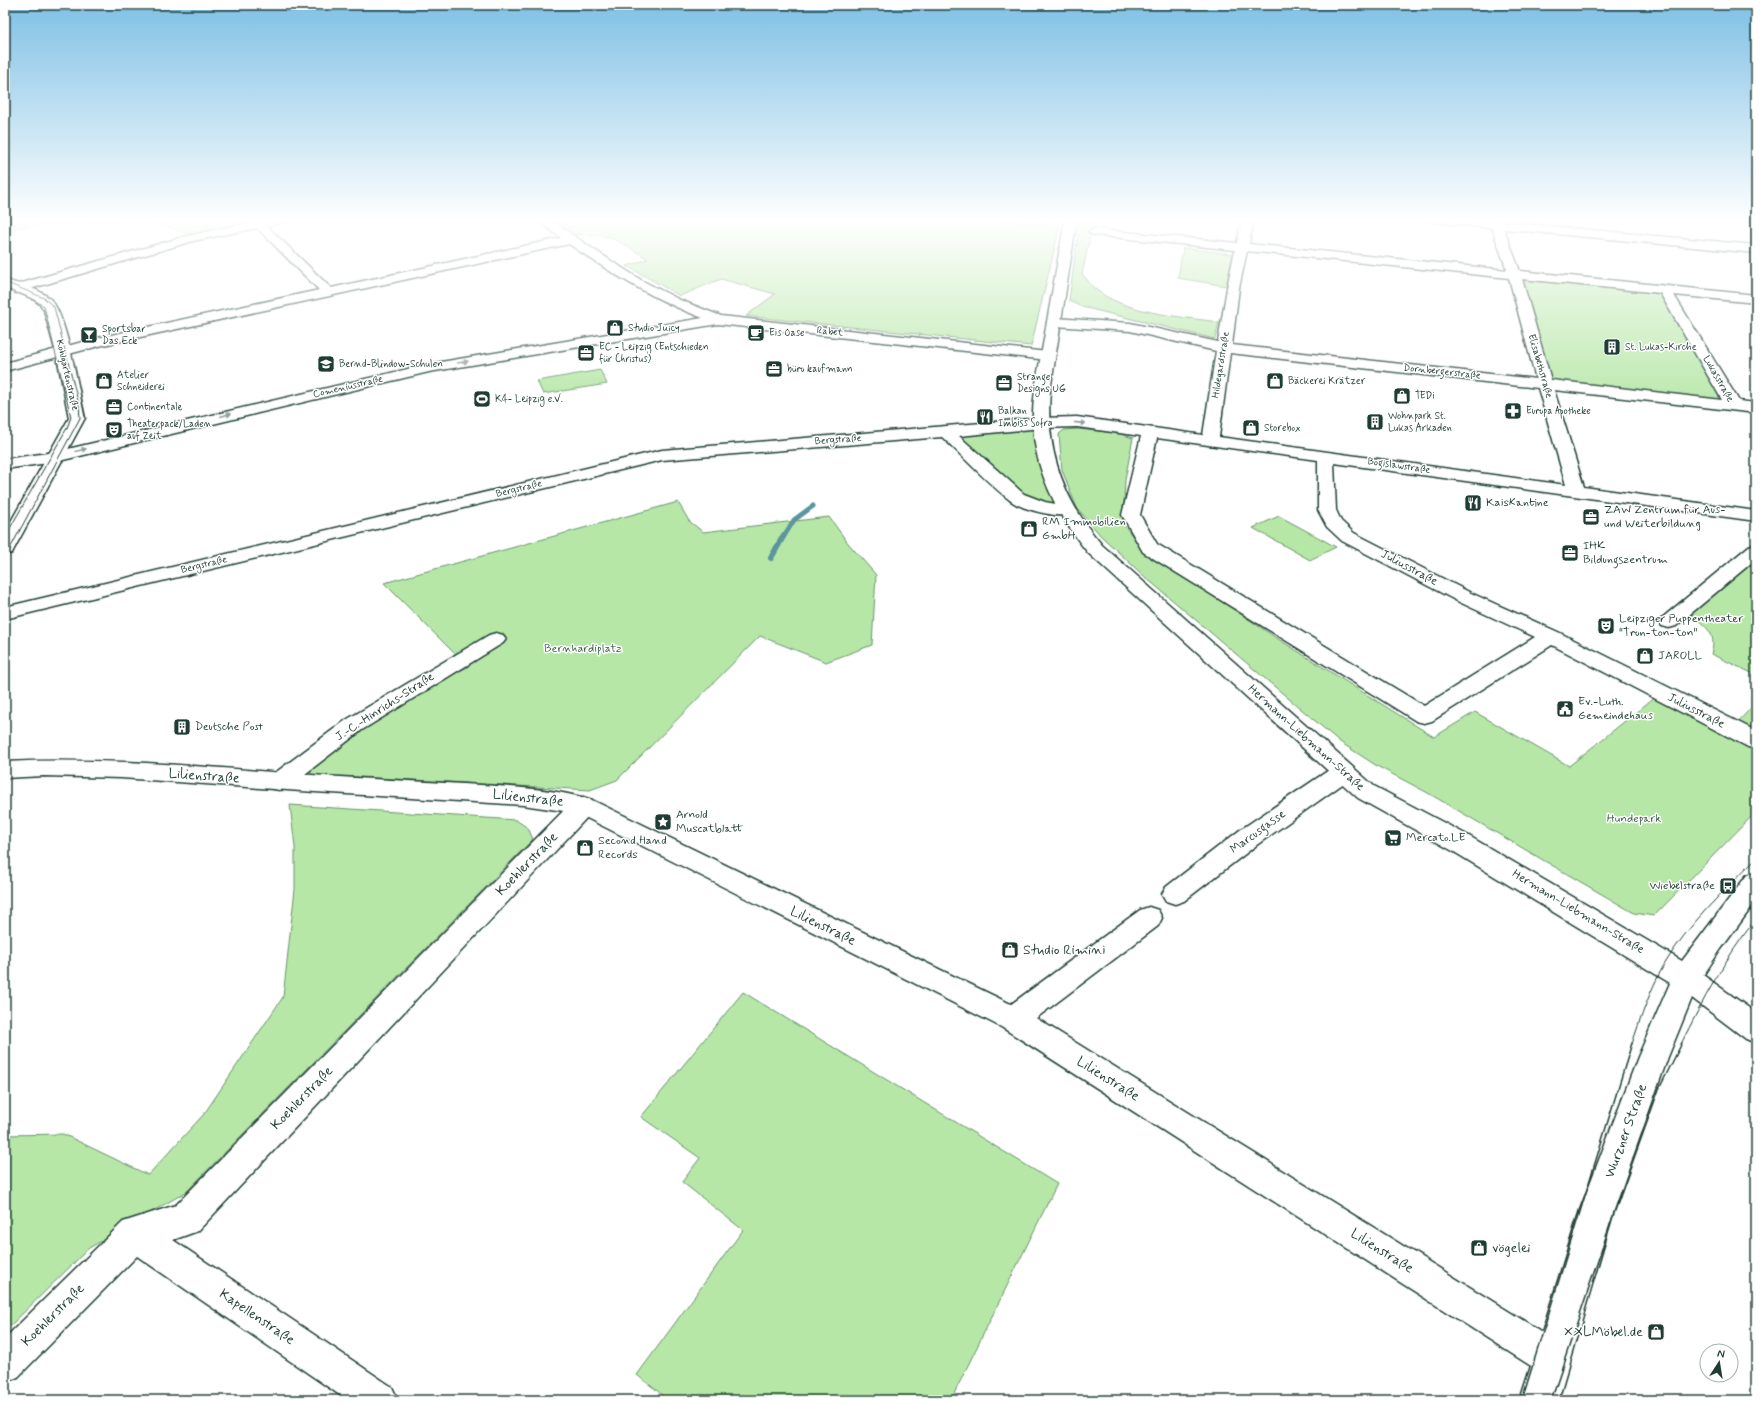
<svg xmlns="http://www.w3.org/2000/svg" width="1761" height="1405" viewBox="0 0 1761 1405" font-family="Mynerve,sans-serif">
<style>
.green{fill:#b6e7a7;stroke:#6a926e}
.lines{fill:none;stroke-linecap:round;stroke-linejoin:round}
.stream-far1{stroke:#5a969b;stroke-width:5}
.stream{stroke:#5a969b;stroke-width:6}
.street-casing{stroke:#1f3d34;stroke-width:3}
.secondary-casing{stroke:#1f3d34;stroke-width:3}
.street{fill:#fff;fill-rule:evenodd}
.secondary{fill:#fff;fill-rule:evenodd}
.tram-far1{stroke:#1f3d34;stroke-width:1}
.tram{stroke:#1f3d34;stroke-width:1.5}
.oneway{fill:#8f9e9a}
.labels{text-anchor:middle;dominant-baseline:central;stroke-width:3;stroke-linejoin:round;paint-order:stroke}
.far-poi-label{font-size:10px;fill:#1f3d34;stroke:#fff;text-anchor:start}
.far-street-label{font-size:10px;fill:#1f3d34;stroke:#fff}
.poi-label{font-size:12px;fill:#1f3d34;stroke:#fff;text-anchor:start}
.street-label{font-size:12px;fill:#1f3d34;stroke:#fff}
.park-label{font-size:12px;fill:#3d5f4b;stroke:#fff}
.near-street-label{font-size:14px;fill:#1f3d34;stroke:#fff}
.near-poi-label{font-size:14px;fill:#1f3d34;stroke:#fff;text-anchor:start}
</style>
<rect width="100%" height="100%" fill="#fff"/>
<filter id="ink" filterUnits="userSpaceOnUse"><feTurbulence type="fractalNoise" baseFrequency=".025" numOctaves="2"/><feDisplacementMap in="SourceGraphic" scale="8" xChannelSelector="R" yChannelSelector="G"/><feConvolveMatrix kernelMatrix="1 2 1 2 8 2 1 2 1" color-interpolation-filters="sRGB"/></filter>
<g filter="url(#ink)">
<g class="green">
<polygon points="5,219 271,219 191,235 148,220 83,222 5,229"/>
<path d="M557 219H985L1060 226 1031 346 746 316 775 294 721 279 680 296 627 266 648 259C622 244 610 231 578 235Z"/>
<path d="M1080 219H1096L1092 228 1082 274C1086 278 1090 284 1094 288 1122 313 1183 317 1219 322L1215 339 1082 307 1069 301Z"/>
<polygon points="1183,248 1233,254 1226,286 1178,278"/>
<polygon points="1515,275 1665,290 1733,405 1545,384"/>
<polygon points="600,370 607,384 543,394 537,381"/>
<polygon points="1041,423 1067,511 1018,498 946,432"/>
<polygon points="1077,429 1117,433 1133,438 1125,480 1123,524 1143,549 1275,637 1434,737 1475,712 1569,766 1655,697 1727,733 1756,703 1756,812 1654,916 1634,913 1428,793 1377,766 1340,742 1145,577 1101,536 1077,508 1062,470 1059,434 1064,430"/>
<polygon points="678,502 689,521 703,532 829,517 848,543 876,575 872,645 826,662 760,636 617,780 590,790 325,775 293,777 427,685 468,667 384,583"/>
<polygon points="1279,516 1336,547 1310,560 1253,528"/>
<path d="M1756 557V675L1711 654C1718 633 1705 626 1690 614Z"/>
<polygon points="290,805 516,820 528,828 533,839 186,1192 89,1248 5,1331 5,1135 63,1134 148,1175 204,1114 283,997 295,889 295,847"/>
<polygon points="743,992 1057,1184 951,1400 669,1400 637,1375 743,1230 682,1182 700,1158 641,1117"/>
</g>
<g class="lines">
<polyline class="stream-far1" points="784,536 794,520 813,506"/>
<polyline class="stream" points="771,558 784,535"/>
<g class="street-casing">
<g id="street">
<path d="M266 219H290L288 221 267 226 331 288 561 238 536 219H550L593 249 641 280 680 300 721 316 1048 352 1053 353 1055 356 1053 359 1048 360 718 324 429 372 55 462 5 469V459L55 452 429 364 703 318C654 300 611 273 569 244L99 346 5 371V363L97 338 319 290 257 228 193 241 16 293 10 289 11 286 187 236Z"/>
<path d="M1242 219H1254L1249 244 1507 270 1492 228 1433 222 1427 219 1490 221 1489 219H1501L1502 222 1756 245V253L1504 229 1520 271 1756 295V303L1674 295 1739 401 1756 403V413L1554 390 1584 487 1756 511V521L1334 463 1336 510 1341 521 1354 533 1471 593 1558 632 1756 731V749L1748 747 1552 645 1432 721 1424 723 1416 721 1143 552 1122 515 1141 436 1077 427 1041 428 959 436 1024 494 1045 502 1073 507 1076 511 1073 515C1059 518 1023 510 1011 501 986 482 965 458 942 437L662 460 5 619V607L662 450 1041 418 1077 417 1203 435 1216 351 1130 331 1054 326 1049 325 1047 322 1049 319 1054 318 1130 323 1218 342 1227 288 1235 250 1094 235 1088 232 1094 229 1237 243ZM1247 251 1509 278 1536 379 1232 345 1239 288ZM1522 279 1660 293 1722 400 1551 380ZM1230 353 1538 388 1566 485 1219 437ZM1157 438 1318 460V510L1327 527 1342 541 1457 601 1535 637 1424 706 1157 544 1140 515Z"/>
<polygon points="1746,219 1756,219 1756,228 1752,227"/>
<polygon points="1756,544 1756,559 1676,626 1669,628 1662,626 1659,622 1662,618 1749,546"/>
<polygon points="496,633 503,635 506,639 503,643 362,730 287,788 279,790 271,788 267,782 271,776 346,720 489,635"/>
<polygon points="1343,764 1351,766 1355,772 1351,778 1258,844 1184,901 1175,904 1166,901 1162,894 1166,887 1240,830 1335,766"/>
<polygon points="583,797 592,800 595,806 592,812 198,1231 173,1240 392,1387 398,1400 347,1400 137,1256 18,1377 5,1382 5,1338 123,1222 176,1205 574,800"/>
<polygon points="1149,907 1158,910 1162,918 1158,926 1023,1028 1013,1032 1003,1028 999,1019 1003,1010 1140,910"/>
<polygon points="1686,966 1696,970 1756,1013 1756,1043 1746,1039 1676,986 1672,978 1676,970"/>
</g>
</g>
<g class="secondary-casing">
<g id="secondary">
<path d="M1065 219H1077L1050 391C1045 450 1064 501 1102 545L1374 786 1469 836 1682 961 1747 875 1756 872V901L1721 949 1698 983 1668 1057 1614 1210 1558 1400H1520L1531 1366 1003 1028 577 813 523 805 315 792 121 778 44 776 5 778V762C122 756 238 771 355 778 391 780 427 782 463 784 506 787 550 787 592 800L1023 1010 1542 1332 1580 1210 1638 1057 1670 983 1451 850 1358 798 1088 553C1056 513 1031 465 1033 412 1034 387 1040 363 1044 339 1051 299 1058 259 1065 219Z"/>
<path d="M5 280C19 284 42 289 52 301 67 318 79 393 85 418L14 549 12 553 5 555V532L69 418 57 357 44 310C37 297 18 293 5 288Z"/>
</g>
</g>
<use href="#street" class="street"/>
<use href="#secondary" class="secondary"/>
<g class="tram-far1">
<polyline points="5,282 44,298 54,307 79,405 80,418 5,558"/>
<polyline points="5,537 67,428 71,417 44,306 31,298"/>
<path d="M1632 1044C1641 1017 1650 990 1664 965 1688 924 1724 891 1756 858"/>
<path d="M1681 1044C1703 1000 1725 958 1756 919"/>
</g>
<g class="tram">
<polyline points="1522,1400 1632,1043"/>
<polyline points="1551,1400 1612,1219 1659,1089 1682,1043"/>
</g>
</g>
<defs><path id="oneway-solid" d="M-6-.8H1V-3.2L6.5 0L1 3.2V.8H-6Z"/></defs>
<g class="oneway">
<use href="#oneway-solid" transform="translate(463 362) rotate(-9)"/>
<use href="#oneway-solid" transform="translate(226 415) rotate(-14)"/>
<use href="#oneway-solid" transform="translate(1080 423) rotate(6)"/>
<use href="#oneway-solid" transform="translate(81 450) rotate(-14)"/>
</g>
</g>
<linearGradient id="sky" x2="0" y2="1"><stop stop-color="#7fc0e5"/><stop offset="0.53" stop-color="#fff"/><stop offset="1" stop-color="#fff" stop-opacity="0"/></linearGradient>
<rect width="1761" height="416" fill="url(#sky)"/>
<defs>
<g id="shop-square" transform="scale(0.9)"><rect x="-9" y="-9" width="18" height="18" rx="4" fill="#1f3d34" stroke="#fff"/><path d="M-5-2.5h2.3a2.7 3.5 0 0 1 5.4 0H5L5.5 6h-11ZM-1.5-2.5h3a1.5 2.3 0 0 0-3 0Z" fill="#fff"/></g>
<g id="cafe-square" transform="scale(0.9)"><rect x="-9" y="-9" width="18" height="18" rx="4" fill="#1f3d34" stroke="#fff"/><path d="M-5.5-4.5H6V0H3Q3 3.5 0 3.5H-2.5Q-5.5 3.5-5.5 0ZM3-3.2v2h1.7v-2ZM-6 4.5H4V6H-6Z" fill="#fff"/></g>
<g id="bar-square" transform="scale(0.9)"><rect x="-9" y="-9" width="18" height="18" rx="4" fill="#1f3d34" stroke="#fff"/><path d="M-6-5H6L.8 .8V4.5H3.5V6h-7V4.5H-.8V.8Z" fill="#fff"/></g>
<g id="building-square" transform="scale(0.9)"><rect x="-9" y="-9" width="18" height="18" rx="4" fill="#1f3d34" stroke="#fff"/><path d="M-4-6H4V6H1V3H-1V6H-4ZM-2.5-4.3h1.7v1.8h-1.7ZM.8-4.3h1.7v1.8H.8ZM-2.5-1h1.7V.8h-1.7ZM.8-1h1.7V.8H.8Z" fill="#fff"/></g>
<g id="office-square" transform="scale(0.9)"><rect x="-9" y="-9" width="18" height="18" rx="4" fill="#1f3d34" stroke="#fff"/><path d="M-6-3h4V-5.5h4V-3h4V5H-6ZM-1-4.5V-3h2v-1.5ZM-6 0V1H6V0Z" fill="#fff"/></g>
<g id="school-square" transform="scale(0.9)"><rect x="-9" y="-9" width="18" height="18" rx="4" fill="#1f3d34" stroke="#fff"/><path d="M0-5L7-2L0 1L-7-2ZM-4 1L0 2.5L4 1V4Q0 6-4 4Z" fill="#fff"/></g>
<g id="stadium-square" transform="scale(0.9)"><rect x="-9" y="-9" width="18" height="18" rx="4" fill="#1f3d34" stroke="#fff"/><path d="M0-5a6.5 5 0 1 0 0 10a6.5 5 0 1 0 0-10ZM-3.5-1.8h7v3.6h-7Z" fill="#fff"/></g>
<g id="pharmacy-square" transform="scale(0.9)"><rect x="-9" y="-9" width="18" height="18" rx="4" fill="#1f3d34" stroke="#fff"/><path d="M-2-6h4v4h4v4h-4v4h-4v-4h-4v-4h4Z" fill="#fff"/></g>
<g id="restaurant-square" transform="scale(0.9)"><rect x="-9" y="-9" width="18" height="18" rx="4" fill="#1f3d34" stroke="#fff"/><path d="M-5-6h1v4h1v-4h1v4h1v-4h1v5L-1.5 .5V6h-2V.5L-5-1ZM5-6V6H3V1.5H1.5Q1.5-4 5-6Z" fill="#fff"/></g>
<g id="theatre-square" transform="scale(0.9)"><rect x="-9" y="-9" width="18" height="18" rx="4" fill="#1f3d34" stroke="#fff"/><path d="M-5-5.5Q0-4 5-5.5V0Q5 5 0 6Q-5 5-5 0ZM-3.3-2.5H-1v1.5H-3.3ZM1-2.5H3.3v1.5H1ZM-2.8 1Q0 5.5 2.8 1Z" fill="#fff"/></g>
<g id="civic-square" transform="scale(0.9)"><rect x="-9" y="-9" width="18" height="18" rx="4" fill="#1f3d34" stroke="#fff"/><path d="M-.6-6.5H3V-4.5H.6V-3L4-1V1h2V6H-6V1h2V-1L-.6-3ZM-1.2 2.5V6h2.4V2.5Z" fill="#fff"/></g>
<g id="sight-square" transform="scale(0.9)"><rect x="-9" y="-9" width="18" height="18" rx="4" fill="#1f3d34" stroke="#fff"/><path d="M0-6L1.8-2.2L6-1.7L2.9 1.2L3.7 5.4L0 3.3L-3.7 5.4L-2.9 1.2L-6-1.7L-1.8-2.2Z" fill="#fff"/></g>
<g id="supermarket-square" transform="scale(0.9)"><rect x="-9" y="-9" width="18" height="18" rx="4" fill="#1f3d34" stroke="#fff"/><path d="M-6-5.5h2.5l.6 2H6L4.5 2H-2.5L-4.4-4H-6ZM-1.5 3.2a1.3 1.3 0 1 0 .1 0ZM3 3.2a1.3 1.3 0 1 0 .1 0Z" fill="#fff"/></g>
<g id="bus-square" transform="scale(0.9)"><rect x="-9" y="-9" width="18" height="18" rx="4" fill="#1f3d34" stroke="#fff"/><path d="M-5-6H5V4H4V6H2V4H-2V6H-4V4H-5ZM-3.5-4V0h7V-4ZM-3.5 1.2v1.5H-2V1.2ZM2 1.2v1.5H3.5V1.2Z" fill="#fff"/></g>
</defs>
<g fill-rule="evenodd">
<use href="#shop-square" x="615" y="328"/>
<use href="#cafe-square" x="756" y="333"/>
<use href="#bar-square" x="89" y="335"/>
<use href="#building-square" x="1612" y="347"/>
<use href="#office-square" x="586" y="353"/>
<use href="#school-square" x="326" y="364"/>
<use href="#office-square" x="774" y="369"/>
<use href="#shop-square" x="104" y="381"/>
<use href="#shop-square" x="1275" y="381"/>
<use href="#office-square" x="1004" y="383"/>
<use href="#shop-square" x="1402" y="396"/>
<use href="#stadium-square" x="482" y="399"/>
<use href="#office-square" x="114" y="407"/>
<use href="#pharmacy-square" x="1513" y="411"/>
<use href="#restaurant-square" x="985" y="417"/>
<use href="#building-square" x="1375" y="422"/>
<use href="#shop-square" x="1251" y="428"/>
<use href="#theatre-square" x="114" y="430"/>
<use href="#restaurant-square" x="1473" y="503"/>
<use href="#office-square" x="1591" y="517"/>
<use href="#shop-square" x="1029" y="529"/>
<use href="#office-square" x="1570" y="553"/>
<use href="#theatre-square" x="1606" y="626"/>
<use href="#shop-square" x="1645" y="656"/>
<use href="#civic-square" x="1565" y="709"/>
<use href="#building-square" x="182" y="727"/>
<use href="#sight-square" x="663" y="822"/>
<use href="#supermarket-square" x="1393" y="838"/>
<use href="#shop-square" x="585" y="848"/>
<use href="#bus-square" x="1728" y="886"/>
<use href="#shop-square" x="1010" y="950"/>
<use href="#shop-square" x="1479" y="1248"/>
<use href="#shop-square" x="1656" y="1332"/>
</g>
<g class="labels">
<g class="far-poi-label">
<text x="628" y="328">Studio Juicy</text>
<text x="102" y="329">Sportsbar<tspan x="102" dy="12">Das Eck</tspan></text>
<text x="769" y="333">Eis Oase</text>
<text x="599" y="347">EC - Leipzig (Entschieden<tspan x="599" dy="12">für Christus)</tspan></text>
<text x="1625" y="347">St. Lukas-Kirche</text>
<text x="339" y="364">Bernd-Blindow-Schulen</text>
<text x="787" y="369">büro kaufmann</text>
<text x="117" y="375">Atelier<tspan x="117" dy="12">Schneiderei</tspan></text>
<text x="1017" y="377">Strange<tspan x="1017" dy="12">Designs UG</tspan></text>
<text x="1288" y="381">Bäckerei Krätzer</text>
<text x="1415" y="396">TEDi</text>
<text x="495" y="399">K4- Leipzig e.V.</text>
<text x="127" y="407">Continentale</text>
<text x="998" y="411">Balkan<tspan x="998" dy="12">Imbiss Sofra</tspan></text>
<text x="1526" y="411">Europa Apotheke</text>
<text x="1388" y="416">Wohnpark St.<tspan x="1388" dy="12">Lukas Arkaden</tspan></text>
<text x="127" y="424">Theaterpack/Laden<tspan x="127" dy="12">auf Zeit</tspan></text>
<text x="1264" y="428">Storebox</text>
</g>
<g class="far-street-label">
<text transform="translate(830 332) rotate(6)">Rabet</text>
<text transform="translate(1221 365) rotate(-81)">Hildegardstraße</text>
<text transform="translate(1540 366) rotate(74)">Elisabethstraße</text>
<text transform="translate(1442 372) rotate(6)">Dornbergerstraße</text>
<text transform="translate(67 375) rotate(77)">Kohlgartenstraße</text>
<text transform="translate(1718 379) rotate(60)">Lukasstraße</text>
<text transform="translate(348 387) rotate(-13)">Comeniusstraße</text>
<text transform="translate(838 440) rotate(-4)">Bergstraße</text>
<text transform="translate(1399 466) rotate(8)">Bogislawstraße</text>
<text transform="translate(519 489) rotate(-14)">Bergstraße</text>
<text transform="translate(204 565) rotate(-14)">Bergstraße</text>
</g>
<g class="poi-label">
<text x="1486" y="503">KaisKantine</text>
<text x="1604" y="510">ZAW Zentrum für Aus-<tspan x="1604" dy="14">und Weiterbildung</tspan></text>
<text x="1042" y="522">RM Immobilien<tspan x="1042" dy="14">GmbH</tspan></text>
<text x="1583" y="546">IHK<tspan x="1583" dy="14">Bildungszentrum</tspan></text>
<text x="1619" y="619">Leipziger Puppentheater<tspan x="1619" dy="14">"Tron-ton-ton"</tspan></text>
<text x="1658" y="656">JAROLL</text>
<text x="1578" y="702">Ev.-Luth.<tspan x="1578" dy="14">Gemeindehaus</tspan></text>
<text x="195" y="727">Deutsche Post</text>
<text x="676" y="815">Arnold<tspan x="676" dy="14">Muscatblatt</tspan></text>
<text x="1406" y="838">Mercato.LE</text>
<text x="598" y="841">Second Hand<tspan x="598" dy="14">Records</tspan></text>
<text x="1715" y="886" text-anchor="end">Wiebelstraße</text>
</g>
<g class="street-label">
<text transform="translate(1409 568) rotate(28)">Juliusstraße</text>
<text transform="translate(385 707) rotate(-33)">J.-C.-Hinrichs-Straße</text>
<text transform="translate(1696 711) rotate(27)">Juliusstraße</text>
<text transform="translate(1306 738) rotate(42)">Hermann-Liebmann-Straße</text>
<text transform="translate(1258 832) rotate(-36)">Marcusgasse</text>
<text transform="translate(1578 912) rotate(31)">Hermann-Liebmann-Straße</text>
</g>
<g class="park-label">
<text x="583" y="649">Bernhardiplatz</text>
<text x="1634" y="819">Hundepark</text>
</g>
<g class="near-street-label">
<text transform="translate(204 776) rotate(4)">Lilienstraße</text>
<text transform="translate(528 798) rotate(6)">Lilienstraße</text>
<text transform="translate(527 864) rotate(-46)">Koehlerstraße</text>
<text transform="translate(823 926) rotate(26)">Lilienstraße</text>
<text transform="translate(1108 1079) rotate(32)">Lilienstraße</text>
<text transform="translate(302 1098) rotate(-46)">Koehlerstraße</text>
<text transform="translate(1626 1131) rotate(-70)">Wurzner Straße</text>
<text transform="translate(1382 1251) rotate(32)">Lilienstraße</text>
<text transform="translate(53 1315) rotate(-45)">Koehlerstraße</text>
<text transform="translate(257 1317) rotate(34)">Kapellenstraße</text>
</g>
<g class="near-poi-label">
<text x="1023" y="950">Studio Rimini</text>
<text x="1492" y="1248">vögelei</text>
<text x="1643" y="1332" text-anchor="end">XXLMöbel.de</text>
</g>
</g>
<rect width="1761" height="1405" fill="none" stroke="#fff" stroke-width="20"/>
<rect x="10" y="10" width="1741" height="1385" fill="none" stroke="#1f3d34" stroke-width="1.5" filter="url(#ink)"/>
<g transform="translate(1719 1363) rotate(12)"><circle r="19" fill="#ffffff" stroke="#a5b1ae"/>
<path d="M0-3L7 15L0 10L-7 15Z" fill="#1f3d34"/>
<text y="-6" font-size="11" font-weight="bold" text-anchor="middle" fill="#1f3d34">N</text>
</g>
</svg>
